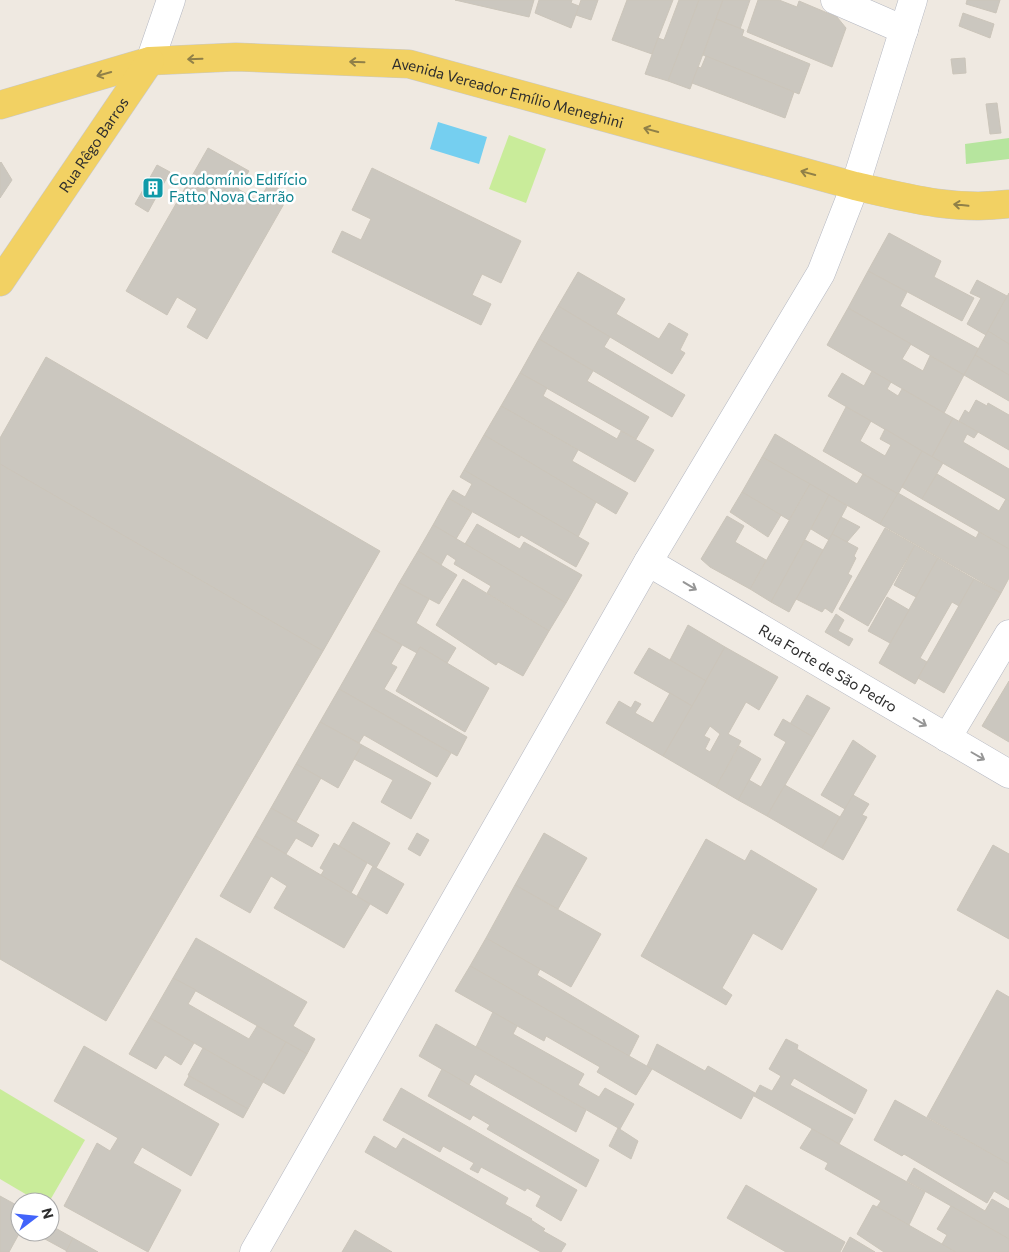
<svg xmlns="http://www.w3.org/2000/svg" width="1009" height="1252" viewBox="0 0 1009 1252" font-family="Commissioner,sans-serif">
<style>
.green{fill:#b6e59e}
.pitch{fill:#c9ec9a}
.water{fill:#75cff0}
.building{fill:#cbc7bf;stroke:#cbc5ba;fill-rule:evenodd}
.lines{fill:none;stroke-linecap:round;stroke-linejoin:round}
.minor-casing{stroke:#b4b7c1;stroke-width:29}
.major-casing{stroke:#c9c9c9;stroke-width:29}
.minor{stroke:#fff;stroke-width:28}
.major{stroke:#f2d163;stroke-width:28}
.oneway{stroke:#908048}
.oneway2{stroke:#969696}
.labels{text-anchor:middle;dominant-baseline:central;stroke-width:5;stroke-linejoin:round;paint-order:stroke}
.street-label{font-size:15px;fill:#2e2e2e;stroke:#fff}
.culture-label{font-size:15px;fill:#0d838f;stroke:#fff;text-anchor:start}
</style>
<rect width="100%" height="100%" fill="#efe9e1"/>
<polygon class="green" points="1009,138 1009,159 966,164 965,144"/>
<g class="pitch">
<polygon points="509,135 546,149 526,203 489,189"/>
<polygon points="0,1089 85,1140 49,1202 39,1202 0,1179"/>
</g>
<polygon class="water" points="438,122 487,137 479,164 430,149"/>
<g class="building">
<polygon points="455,0 534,0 529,17"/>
<polygon points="539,0 572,0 571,3 579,6 571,28 535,13"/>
<polygon points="581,0 598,0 591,20 576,15"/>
<polygon points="627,0 673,0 652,54 612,40"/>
<polygon points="679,0 699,0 668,81 645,74 658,38 664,40"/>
<polygon points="699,0 723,0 690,89 668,81"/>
<polygon points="723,0 750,0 740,29 716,19"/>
<polygon points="758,0 779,0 797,7 799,1 837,17 846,28 832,67 747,32"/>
<polygon points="967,0 1000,0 996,13 966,4"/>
<polygon points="963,13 994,24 990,38 959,26"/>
<polygon points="716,19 744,30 742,36 810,64 799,94 703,55"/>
<polygon points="706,56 794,92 785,118 692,83 698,67 701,68"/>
<polygon points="965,58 966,73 953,74 951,59"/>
<polygon points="997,103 1001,133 990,134 986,104"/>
<polygon points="208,148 249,171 238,189 259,201 269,183 289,195 207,339 187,327 197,309 177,297 167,315 126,291"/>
<polygon points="1,162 12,180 0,198 0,163"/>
<polygon points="157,165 170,172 148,212 135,204"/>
<polygon points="372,168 521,241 501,283 482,274 472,295 491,304 481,325 332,252 342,231 361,240 371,219 352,210"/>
<polygon points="889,233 941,261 934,277 974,298 962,321 868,271"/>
<polygon points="868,271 907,292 900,306 979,349 964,375 848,308"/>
<polygon points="578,272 625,299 616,314 659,339 669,323 688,334 680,350 685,353 672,374 558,306"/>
<polygon points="977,280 1007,296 986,335 967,324 981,298 970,293"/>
<polygon points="1009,293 1009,344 988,331"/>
<polygon points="558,306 610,337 604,347 685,395 672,417 539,339"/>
<polygon points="848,308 911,344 902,359 923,371 930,356 964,375 944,413 827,345"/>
<polygon points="988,331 1009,344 1009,375 975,355"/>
<polygon points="539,339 593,371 587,381 649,417 636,439 520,373"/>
<polygon points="975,355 1009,375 1009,401 964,375"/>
<polygon points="46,357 380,551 323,651 0,464 0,438"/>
<polygon points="872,371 891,382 887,389 898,396 902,389 953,418 932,457 828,396 842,373 864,386"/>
<polygon points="520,373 547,388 543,396 617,439 621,431 654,450 635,482 501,406"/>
<polygon points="976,400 987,406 988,403 1009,415 1009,450 959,421 965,410 969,413"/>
<polygon points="501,406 578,450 572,461 628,493 616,514 484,435"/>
<polygon points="846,407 871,421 860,441 885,456 891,445 880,439 885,429 922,451 898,494 823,451"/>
<polygon points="953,418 978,432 974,438 967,434 963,442 1009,469 1009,501 932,457"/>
<polygon points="775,434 857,484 863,474 898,494 880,524 762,457"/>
<polygon points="484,435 596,502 578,537 464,470"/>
<polygon points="922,451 943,463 922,499 902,487"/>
<polygon points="762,457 810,484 789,520 742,492"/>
<polygon points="0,464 323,651 106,1021 0,959"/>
<polygon points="464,470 589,543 576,567 521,535 519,538 448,498 453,490 465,497 472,484 460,477"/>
<polygon points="937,474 999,511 1006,499 1009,501 1009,549 922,499"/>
<polygon points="810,484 829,495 771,602 750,589"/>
<polygon points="742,492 781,515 768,537 730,512"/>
<polygon points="898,493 976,538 979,532 1009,549 1009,578 1001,593 880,524"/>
<polygon points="829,495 847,506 829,540 811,529"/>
<polygon points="448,498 472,512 456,539 433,525"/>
<polygon points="727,516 744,526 735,542 766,560 750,589 710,567 701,559"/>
<polygon points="841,517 860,527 847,542 832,534"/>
<polygon points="477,524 520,549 524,542 582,575 566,603 465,544"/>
<polygon points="433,525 566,603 549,631 487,593 491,586 454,564 456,560 447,554 441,565 418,551"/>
<polygon points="885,528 915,545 868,626 839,609"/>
<polygon points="832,534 858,548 854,556 856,558 848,574 852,576 832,613 825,608 822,612 796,599"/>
<polygon points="805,540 823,550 789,612 771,602"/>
<polygon points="915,545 938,558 916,597 894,585"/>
<polygon points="418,551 457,575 439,604 399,583"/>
<polygon points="938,558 974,579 959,606 952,602 920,658 927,662 915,684 879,663"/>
<polygon points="463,579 549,631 523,676 498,662 496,665 436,625"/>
<polygon points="974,579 1001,593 944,693 918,678"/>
<polygon points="399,583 429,599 416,623 456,648 447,663 420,647 417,653 373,629"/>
<polygon points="887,597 909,610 890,643 868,631"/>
<polygon points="836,614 844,620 838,631 853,639 849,646 825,632"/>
<polygon points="688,625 725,647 706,681 670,660"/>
<polygon points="373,629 402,645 391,664 397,667 384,689 467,737 457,756 339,689"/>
<polygon points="420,647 489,688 465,732 396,691"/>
<path d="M725 647 778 677 759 710 746 702 728 734 741 741 716 787 663 756ZM710 726 720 734 710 752 705 749 710 739 704 736Z"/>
<polygon points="649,648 706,681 692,706 634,673"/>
<polygon points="1009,681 1009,742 982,726"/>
<polygon points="339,689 451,753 437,777 364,735 359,743 320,722"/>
<polygon points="670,693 692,706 663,756 606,723 619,701 631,708 635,701 641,704 635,713 653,723"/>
<polygon points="807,695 830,708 813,737 790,724"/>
<polygon points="783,719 813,737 767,816 738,800 749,780 761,787 786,742 774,735"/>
<polygon points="320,722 362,745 338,788 296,764"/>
<polygon points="853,740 876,756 845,809 821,795"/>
<polygon points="362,745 431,783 411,819 381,802 393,780 354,759"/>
<polygon points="739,746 761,759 738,800 716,787"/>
<polygon points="296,764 321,778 296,822 271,808"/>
<polygon points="785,785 840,817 822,848 767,816"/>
<polygon points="853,795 869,804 862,815 867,817 843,860 822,848"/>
<polygon points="271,808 319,835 312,847 296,838 286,854 255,836"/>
<polygon points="353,822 390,843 376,868 339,846"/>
<polygon points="417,833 429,840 420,856 408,849"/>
<polygon points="544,833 587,858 558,909 515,885"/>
<polygon points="255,836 370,904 344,948 274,908 287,886 271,876 250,913 220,896"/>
<polygon points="706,839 745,861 751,850 817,889 782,950 753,933 722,988 732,995 726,1005 641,956"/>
<polygon points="334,843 367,863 351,893 321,875 324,870 320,868"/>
<polygon points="993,845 1009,854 1009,939 957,910"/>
<polygon points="373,866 404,884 387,914 357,896"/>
<polygon points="515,885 601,934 571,987 486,938"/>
<polygon points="196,938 307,1002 293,1026 315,1039 307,1054 173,978"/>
<polygon points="486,938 540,969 537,975 639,1036 629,1056 470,966"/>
<polygon points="470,966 652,1069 636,1095 597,1072 600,1067 546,1036 544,1041 455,991"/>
<polygon points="173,978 196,990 188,1004 249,1039 257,1026 286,1042 263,1082 150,1018"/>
<polygon points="997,990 1009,997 1009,1164 927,1117"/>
<polygon points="493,1012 517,1026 513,1034 584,1074 578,1085 599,1097 605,1088 634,1104 620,1129 476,1047"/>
<polygon points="150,1018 194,1043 181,1065 165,1055 156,1069 129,1054"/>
<polygon points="436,1024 586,1110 576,1132 475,1074 469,1085 419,1056"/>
<polygon points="786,1039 798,1045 797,1049 867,1090 855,1114 794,1078 790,1085 853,1119 839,1144 754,1096 760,1085 772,1091 781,1076 769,1069"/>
<polygon points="286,1042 307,1054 284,1094 263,1082"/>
<polygon points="657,1044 705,1071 708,1066 755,1093 741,1119 647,1066"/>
<polygon points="84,1046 219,1124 191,1176 142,1147 133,1163 181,1190 148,1252 64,1206 97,1143 110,1151 118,1138 54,1101"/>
<polygon points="203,1048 263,1082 248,1109 188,1075"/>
<polygon points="442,1069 599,1160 586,1187 487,1129 490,1125 473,1115 470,1120 428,1096"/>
<polygon points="189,1076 248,1109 243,1118 184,1085"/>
<polygon points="401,1088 577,1190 561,1221 536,1206 541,1196 527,1188 525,1191 481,1167 478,1173 470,1169 474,1163 443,1146 440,1152 383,1120"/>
<polygon points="895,1100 1009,1164 1009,1200 994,1191 987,1203 904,1154 902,1156 874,1140"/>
<polygon points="618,1128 638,1141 631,1159 609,1146"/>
<polygon points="812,1129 925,1192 909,1225 877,1207 881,1201 825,1169 828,1163 800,1148"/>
<polygon points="374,1136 396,1149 403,1138 508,1198 505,1204 532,1219 531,1220 545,1229 543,1231 566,1244 561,1252 541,1252 365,1152"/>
<polygon points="914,1168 985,1211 992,1199 1009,1209 1009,1239 907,1181"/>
<polygon points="746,1185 845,1242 840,1252 786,1252 727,1218"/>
<polygon points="0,1196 20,1207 20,1232 9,1252 0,1252"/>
<polygon points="873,1205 877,1207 956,1252 884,1252 857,1234"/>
<polygon points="951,1206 1009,1239 1009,1252 956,1252 942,1244 947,1235 937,1229"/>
<polygon points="50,1225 73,1238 67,1251 32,1232 50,1232"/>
<polygon points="355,1230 392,1252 342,1252"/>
<polygon points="850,1237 875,1252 842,1252"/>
<polygon points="73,1238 98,1252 66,1252"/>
</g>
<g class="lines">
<g class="minor-casing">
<g id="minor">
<polyline points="835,0 904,30"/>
<polyline points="150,61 171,0"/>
<path id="s1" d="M648 562 1009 774"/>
<polyline points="947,738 1009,634"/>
<polyline points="254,1252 648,562 821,273 855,186 913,0"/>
</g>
</g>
<g class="major-casing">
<g id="major">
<path id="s2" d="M0 105 150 61 236 57 409 64 855 186C907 198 955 211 1009 204"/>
<path id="s3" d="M0 282 150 61"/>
</g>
</g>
<use href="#minor" class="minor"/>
<use href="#major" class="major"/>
</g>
<defs><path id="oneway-shaft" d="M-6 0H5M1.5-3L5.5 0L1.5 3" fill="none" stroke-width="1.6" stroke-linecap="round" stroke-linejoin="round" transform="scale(1.25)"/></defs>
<g class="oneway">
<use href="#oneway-shaft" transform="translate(195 59) rotate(178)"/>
<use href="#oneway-shaft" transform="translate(357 62) rotate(-178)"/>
<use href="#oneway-shaft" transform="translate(104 74) rotate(164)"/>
<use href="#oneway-shaft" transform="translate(651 130) rotate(-165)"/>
<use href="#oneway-shaft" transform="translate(808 173) rotate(-165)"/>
<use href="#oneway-shaft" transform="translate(961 205) rotate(-174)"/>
</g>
<g class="oneway2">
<use href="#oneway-shaft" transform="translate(690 586) rotate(31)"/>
<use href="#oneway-shaft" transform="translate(920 722) rotate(31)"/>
<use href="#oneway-shaft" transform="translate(978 756) rotate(30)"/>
</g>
<defs>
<g id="building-square" transform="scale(1.125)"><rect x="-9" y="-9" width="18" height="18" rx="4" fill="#0f9aa8" stroke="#fff"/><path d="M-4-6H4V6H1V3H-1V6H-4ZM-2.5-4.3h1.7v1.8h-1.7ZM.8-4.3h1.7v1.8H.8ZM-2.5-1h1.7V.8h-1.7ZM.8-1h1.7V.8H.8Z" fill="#fff"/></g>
</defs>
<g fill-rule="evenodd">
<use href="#building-square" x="153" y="188"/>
</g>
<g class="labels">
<g class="street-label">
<text stroke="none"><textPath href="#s2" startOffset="518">Avenida Vereador Emílio Meneghini</textPath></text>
<text stroke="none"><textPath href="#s3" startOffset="166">Rua Rêgo Barros</textPath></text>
<text stroke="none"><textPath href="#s1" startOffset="209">Rua Forte de São Pedro</textPath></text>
</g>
<g class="culture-label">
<text x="169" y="179">Condomínio Edifício<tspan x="169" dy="17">Fatto Nova Carrão</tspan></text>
</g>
</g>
<g transform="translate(35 1217) rotate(74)"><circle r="24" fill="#ffffff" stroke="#ababab"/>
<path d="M0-4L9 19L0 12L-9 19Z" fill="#4264fb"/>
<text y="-8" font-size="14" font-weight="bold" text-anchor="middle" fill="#2e2e2e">N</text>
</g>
</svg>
